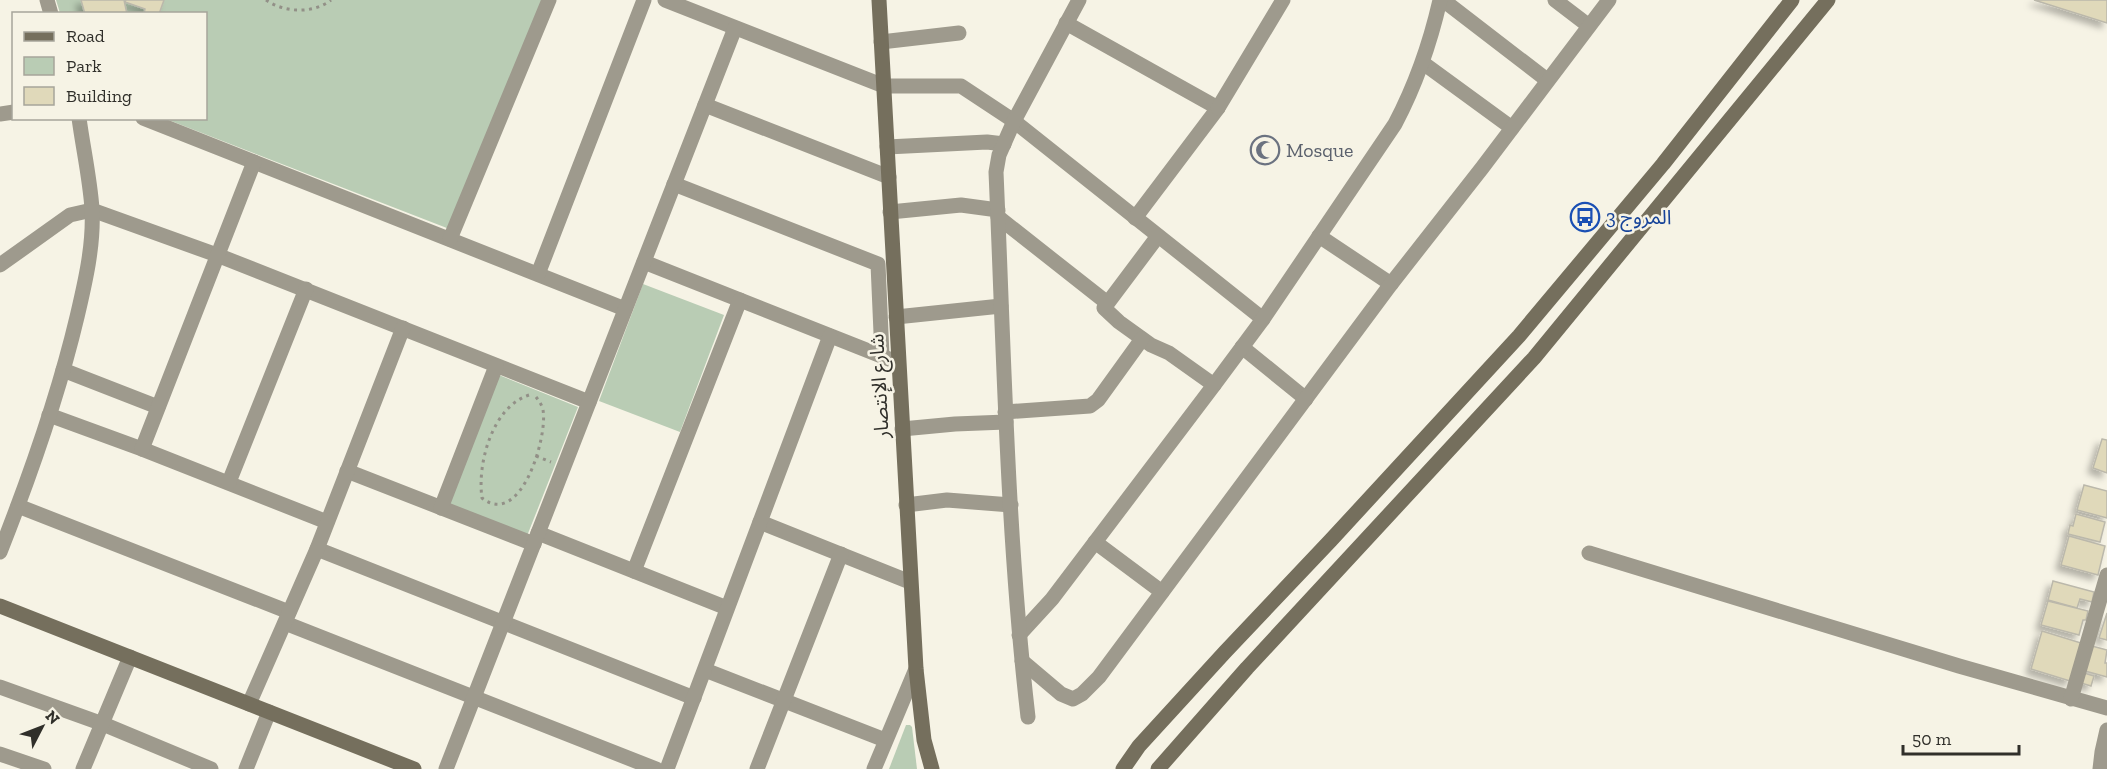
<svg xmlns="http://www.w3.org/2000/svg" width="2107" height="769" viewBox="0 0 2107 769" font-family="'Zilla Slab','Noto Sans Arabic',serif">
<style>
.green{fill:#b9ccb4}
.building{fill:#e0d9ba;stroke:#bbb8ab;stroke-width:1.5;filter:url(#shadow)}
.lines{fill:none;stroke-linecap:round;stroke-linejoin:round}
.path{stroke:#929087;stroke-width:3;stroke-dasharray:3 4.5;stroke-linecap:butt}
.street{stroke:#9e9a8d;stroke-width:15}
.secondary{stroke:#756f5d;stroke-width:15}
.labels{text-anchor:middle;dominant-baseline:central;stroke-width:5;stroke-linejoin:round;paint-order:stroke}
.worship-label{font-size:20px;fill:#5b616d;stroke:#f6f3e5;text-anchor:start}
.transit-label{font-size:20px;fill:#164399;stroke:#f6f3e5;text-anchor:start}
.street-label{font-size:20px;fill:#302f2a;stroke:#f6f3e5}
</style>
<defs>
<filter id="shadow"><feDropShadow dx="-5" dy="5" stdDeviation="3" flood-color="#0004"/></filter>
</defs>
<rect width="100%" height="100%" fill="#f6f3e5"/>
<g class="green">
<polygon points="56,0 543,0 452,230 166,119 206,118 206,14 60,13"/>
<polygon points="643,284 724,315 680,432 599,401"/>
<polygon points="499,375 578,407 527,536 448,505"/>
<polygon points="906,725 910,725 912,727 917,769 889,769"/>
</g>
<g class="building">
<polygon points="81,0 124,0 127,14 85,14"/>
<polygon points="126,0 164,0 159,14 144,14 145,9 125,2"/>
<polygon points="2034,0 2107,0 2107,23"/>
<polygon points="2102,439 2107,440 2107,473 2093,468"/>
<polygon points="2084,485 2107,491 2107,518 2077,510"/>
<polygon points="2076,514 2105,522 2100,542 2068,534 2070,525 2073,526"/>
<polygon points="2069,536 2105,546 2098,575 2061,565"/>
<polygon points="2053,581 2094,592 2092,602 2080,599 2077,608 2048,600"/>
<polygon points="2048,601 2088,611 2086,620 2083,620 2079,635 2041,625"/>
<polygon points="2107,613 2107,640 2099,638"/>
<polygon points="2042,631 2081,643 2070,681 2031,669"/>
<polygon points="2092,646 2107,650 2105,663 2107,663 2107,677 2085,671"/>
<polygon points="2084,673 2094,676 2091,686 2081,683"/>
</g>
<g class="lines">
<g class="path">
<path d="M266 0C285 13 313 14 331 0"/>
<path d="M529 395C492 407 477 464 482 498 521 529 548 436 543 410 542 405 539 401 536 397"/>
<polyline points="536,456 551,462"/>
</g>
<g class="street">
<polyline points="47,0 51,14"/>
<polyline points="665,0 884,86 961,86 1014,121 1263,319"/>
<polyline points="1443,0 1547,80"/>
<polyline points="1555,0 1589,26"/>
<polyline points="1066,23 1218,108 1135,218"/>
<polyline points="881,42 959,33"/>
<polyline points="1423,63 1512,128"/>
<polyline points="705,105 889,177"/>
<polyline points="1218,108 1283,0"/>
<polyline points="0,114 14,112"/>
<polyline points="143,118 625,309"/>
<polyline points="887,147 987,142 1004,144"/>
<polyline points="674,184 878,264 882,356"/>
<polyline points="890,212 961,205 998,210"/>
<polyline points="998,217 1106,302"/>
<polyline points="1158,236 1104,308 1119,322 1151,345 1169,353 1214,385"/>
<polyline points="1319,236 1391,284"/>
<polyline points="450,239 549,0"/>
<polyline points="644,262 889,359"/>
<polyline points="0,265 70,215 92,210 217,255 589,402"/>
<polyline points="538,274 644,0"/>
<polyline points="896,317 1001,306"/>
<polyline points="1242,347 1306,399"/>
<polyline points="63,370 158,407"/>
<polyline points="1005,412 1090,406 1098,400 1142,339"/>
<polyline points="49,415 142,449 327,522"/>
<polyline points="902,429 955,424 1006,422"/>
<polyline points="142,449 254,162"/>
<polyline points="347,471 534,544"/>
<polyline points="229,482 306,289"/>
<polyline points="906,505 947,500 1011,505"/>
<polyline points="18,506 289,612"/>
<polyline points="441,508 496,366"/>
<polyline points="760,522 910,582"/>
<polyline points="538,533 727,608"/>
<polyline points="1095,542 1162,592"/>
<polyline points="317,549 694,698"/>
<path d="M0 552C30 476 58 397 77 317 85 283 94 245 92 209 90 179 83 148 79 118"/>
<polyline points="1589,553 1959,666 2107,708"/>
<polyline points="634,571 740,300"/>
<polyline points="285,623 656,769"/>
<path d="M1019 635 1052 599 1214 385 1263 319 1395 124C1416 84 1430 44 1440 0"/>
<polyline points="1022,661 1061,694 1073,699 1082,694 1099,677 1391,284 1482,168 1609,0"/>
<polyline points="705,670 885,740"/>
<polyline points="0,687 103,724 211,769"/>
<polyline points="2071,699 2107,575"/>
<polyline points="249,704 317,549 403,328"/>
<path d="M1028 717C1007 536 1004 354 996 172L999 155 1014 121 1079 0"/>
<polyline points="0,754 44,769"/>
<polyline points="83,769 130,657"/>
<polyline points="246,769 269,712"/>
<polyline points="446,769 735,28"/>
<polyline points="667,769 830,336"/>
<polyline points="757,769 841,554"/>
<polyline points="874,769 916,669"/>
<polyline points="2100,769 2102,752 2107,730"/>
</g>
<g class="secondary">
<polyline points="879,0 916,669 924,740 932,769"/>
<polyline points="0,606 414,769"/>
<polyline points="1123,769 1139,746 1225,652 1331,540 1519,336 1663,164 1792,0"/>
<polyline points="1158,769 1247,668 1534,358 1828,0"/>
</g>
</g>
<defs>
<g id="mosque-ring" transform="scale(1.5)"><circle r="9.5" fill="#f6f3e5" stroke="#6b7280" stroke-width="1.5"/><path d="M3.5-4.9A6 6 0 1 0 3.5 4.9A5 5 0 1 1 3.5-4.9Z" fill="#6b7280"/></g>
<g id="bus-ring" transform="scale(1.5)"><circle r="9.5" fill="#f6f3e5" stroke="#1a4fb4" stroke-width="1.5"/><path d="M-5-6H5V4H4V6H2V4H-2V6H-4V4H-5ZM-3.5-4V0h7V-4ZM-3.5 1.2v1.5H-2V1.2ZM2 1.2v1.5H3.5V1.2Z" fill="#1a4fb4"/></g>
</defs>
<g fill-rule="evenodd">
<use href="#mosque-ring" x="1265" y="150"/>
<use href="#bus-ring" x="1585" y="217"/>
</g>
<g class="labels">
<g class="worship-label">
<text x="1286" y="150">Mosque</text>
</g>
<g class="transit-label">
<text x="1606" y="217">المروج 3</text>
</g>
<g class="street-label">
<text transform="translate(879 386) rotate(-93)">شارع الإنتصار</text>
</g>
</g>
<rect x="12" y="12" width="195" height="108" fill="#f6f3e5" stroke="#a7a59a" stroke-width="1.5"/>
<rect x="24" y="32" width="30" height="9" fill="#756f5d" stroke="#a7a59a" stroke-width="1.5"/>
<text x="66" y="42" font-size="18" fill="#302f2a">Road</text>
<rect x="24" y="57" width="30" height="18" fill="#b9ccb4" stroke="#a7a59a" stroke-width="1.5"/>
<text x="66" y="72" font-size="18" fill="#302f2a">Park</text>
<rect x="24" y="87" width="30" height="18" fill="#e0d9ba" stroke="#a7a59a" stroke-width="1.5"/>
<text x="66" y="102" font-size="18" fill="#302f2a">Building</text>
<g transform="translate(42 727) rotate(48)" stroke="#f6f3e5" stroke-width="4.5" paint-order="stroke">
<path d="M0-4.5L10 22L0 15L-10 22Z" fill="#302f2a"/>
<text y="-9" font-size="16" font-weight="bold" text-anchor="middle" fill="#302f2a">N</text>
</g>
<path d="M1903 745v9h116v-9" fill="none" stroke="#302f2a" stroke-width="3"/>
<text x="1912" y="745" font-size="18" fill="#302f2a" stroke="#f6f3e5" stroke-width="4.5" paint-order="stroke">50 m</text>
</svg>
